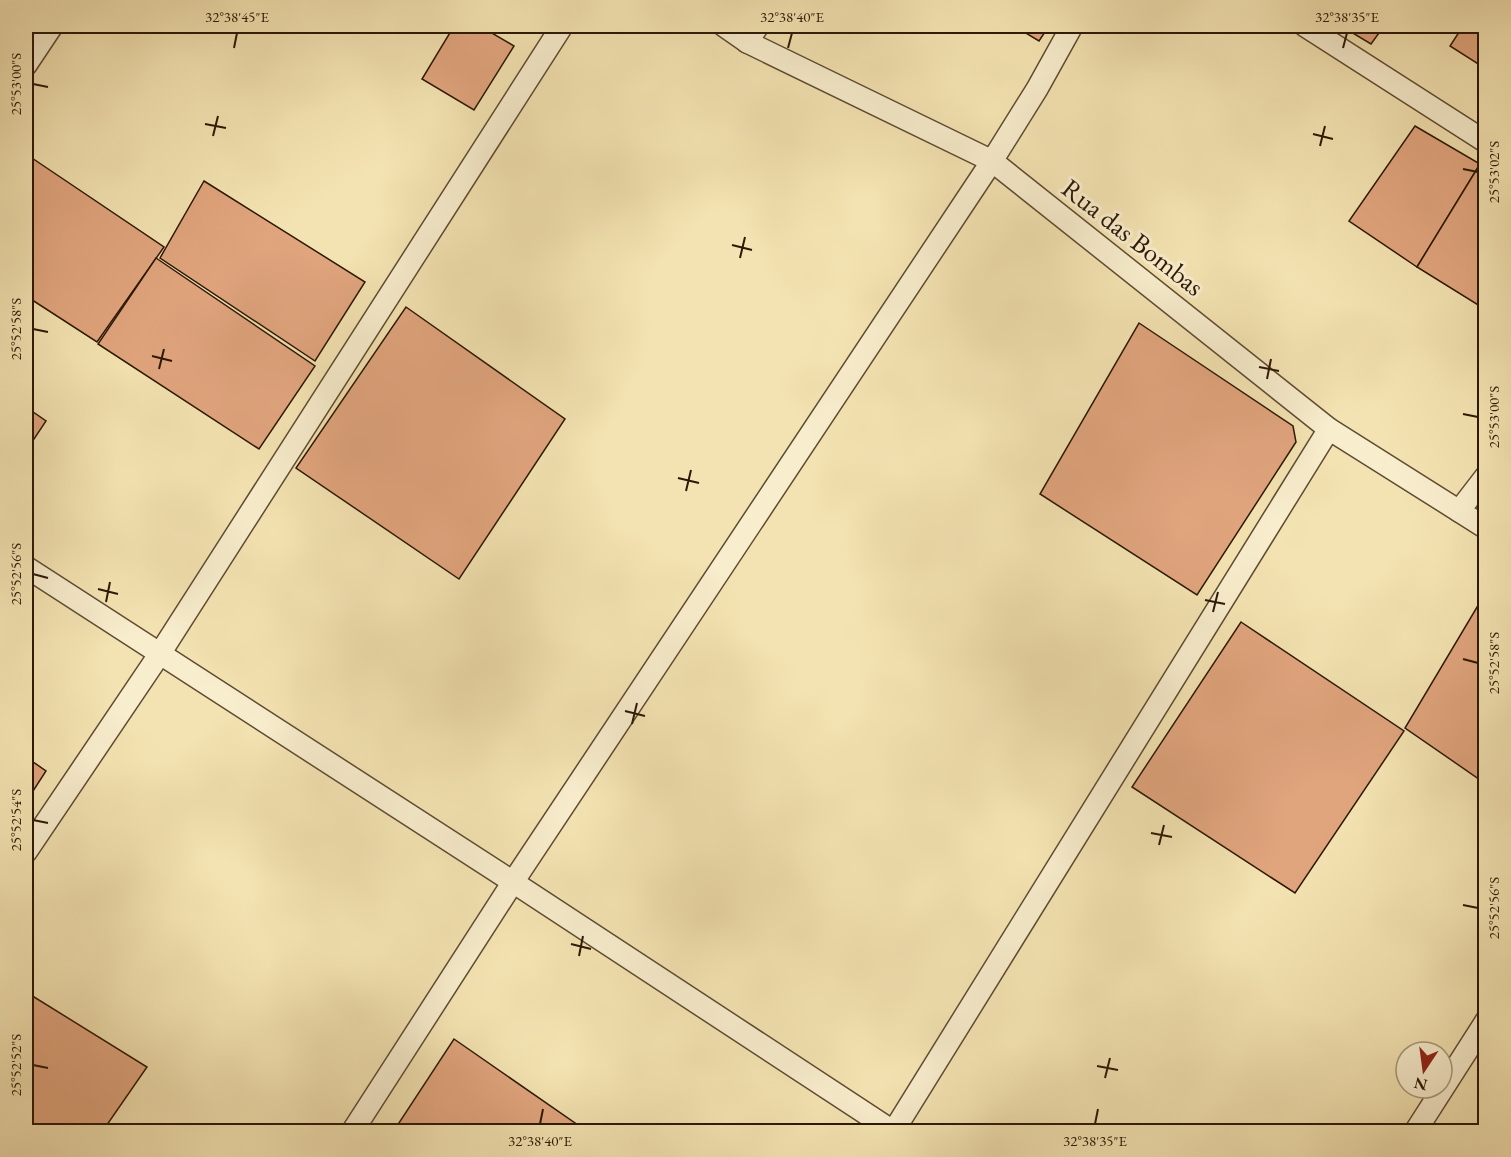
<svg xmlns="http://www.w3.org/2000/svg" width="1511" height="1157" viewBox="0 0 1511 1157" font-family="'EB Garamond',serif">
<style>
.building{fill:#e1a57e;stroke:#2c1806;stroke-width:1.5}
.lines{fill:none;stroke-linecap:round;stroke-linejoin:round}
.street-casing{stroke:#5e4b31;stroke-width:24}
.street{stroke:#f8edcd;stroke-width:21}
.ticks{fill:none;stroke:#2c1806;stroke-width:2}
.labels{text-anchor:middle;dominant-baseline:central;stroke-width:6;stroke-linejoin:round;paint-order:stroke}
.street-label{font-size:27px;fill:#2c1806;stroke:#f8edcd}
.neatline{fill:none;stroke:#2c1806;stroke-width:2}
.ticks-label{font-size:15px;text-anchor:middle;fill:#2c1806}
</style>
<rect width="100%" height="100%" fill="#f4e3b2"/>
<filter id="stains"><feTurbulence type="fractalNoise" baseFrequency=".00333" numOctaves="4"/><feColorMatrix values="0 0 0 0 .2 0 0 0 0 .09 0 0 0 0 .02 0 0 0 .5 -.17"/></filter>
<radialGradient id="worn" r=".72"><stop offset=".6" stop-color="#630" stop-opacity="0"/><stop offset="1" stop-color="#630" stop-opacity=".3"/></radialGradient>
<g class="building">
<polygon points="454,26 480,26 514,46 474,110 422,79"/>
<polygon points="1014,26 1049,26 1039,41"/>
<polygon points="1341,26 1384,26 1371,44"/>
<polygon points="1463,26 1486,26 1486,69 1450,46"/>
<polygon points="1415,126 1480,164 1417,267 1349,221"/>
<polygon points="26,154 164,247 97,342 26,296"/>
<polygon points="1480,164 1486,167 1486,304 1483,308 1417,267"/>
<polygon points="204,181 365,282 315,361 160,258"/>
<polygon points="156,258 315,366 259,449 98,344"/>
<polygon points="406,307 565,419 459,579 296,468"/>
<polygon points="1139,323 1293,426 1296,442 1197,595 1040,494"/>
<polygon points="26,407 46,421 26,451"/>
<polygon points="1486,592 1486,784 1405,728"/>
<polygon points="1241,622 1404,731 1295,893 1132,787"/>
<polygon points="26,757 46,771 26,802"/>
<polygon points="26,992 147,1067 102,1132 26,1132"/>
<polygon points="454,1039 588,1132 393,1132"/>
</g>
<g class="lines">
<g class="street-casing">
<g id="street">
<polyline points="724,26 747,42 992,161 1329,429 1486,528"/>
<polyline points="1305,26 1486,142"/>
<polyline points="747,42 758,26"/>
<polyline points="26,65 52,26"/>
<polyline points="1459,511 1486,476"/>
<polyline points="26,567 513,882 894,1132"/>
<polyline points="26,852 159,655 562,26"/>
<polyline points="352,1132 513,882 992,161 1037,89 1072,26"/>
<polyline points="893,1132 1329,429"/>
<polyline points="1415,1132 1486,1021"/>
</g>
</g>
<use href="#street" class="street"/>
</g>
<path class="ticks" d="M234 48 237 33M788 48 792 33M1343 48 1347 33M33 84 48 87M205 124 226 128M1313 134 1333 139M213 136 218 116M1320 146 1325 126M1463 169 1478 172M732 245 752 250M740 258 745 237M33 329 48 332M152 356 172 361M1259 367 1279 371M159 369 164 349M1267 379 1271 359M1463 414 1478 417M678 478 699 483M686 491 691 470M33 574 48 578M98 589 118 594M1205 600 1225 604M106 602 110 582M1213 612 1218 592M1463 659 1478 663M625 711 645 716M632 724 637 703M33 820 48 823M1151 833 1172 837M1159 845 1164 825M1463 905 1478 908M571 944 591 949M579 956 583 936M33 1065 48 1068M1097 1066 1118 1070M1105 1078 1110 1058M540 1124 543 1109M1095 1124 1098 1109"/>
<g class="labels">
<g class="street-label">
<text transform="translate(1133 237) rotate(38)">Rua das Bombas</text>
</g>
</g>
<rect width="1511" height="1157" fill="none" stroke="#f4e3b2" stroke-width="66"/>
<g transform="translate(1424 1070) rotate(193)"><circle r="28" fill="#f8edcd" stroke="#a6987d" stroke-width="1.5"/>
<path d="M0-4.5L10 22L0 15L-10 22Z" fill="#8f2418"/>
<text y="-9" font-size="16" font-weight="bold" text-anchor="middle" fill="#2c1806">N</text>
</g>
<rect x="33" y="33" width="1445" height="1091" class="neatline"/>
<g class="ticks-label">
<text x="237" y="22">32°38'45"E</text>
<text x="792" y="22">32°38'40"E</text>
<text x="1347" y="22">32°38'35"E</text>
<text transform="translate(16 84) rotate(-90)" y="5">25°53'00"S</text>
<text transform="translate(1494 172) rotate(-90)" y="5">25°53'02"S</text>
<text transform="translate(16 329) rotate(-90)" y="5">25°52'58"S</text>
<text transform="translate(1494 417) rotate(-90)" y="5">25°53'00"S</text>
<text transform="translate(16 574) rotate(-90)" y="5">25°52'56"S</text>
<text transform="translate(1494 663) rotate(-90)" y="5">25°52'58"S</text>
<text transform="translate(16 820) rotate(-90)" y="5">25°52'54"S</text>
<text transform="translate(1494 908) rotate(-90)" y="5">25°52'56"S</text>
<text transform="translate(16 1065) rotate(-90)" y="5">25°52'52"S</text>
<text x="540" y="1146">32°38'40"E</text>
<text x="1095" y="1146">32°38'35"E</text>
</g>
<rect width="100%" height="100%" filter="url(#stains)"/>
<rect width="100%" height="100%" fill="url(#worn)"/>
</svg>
